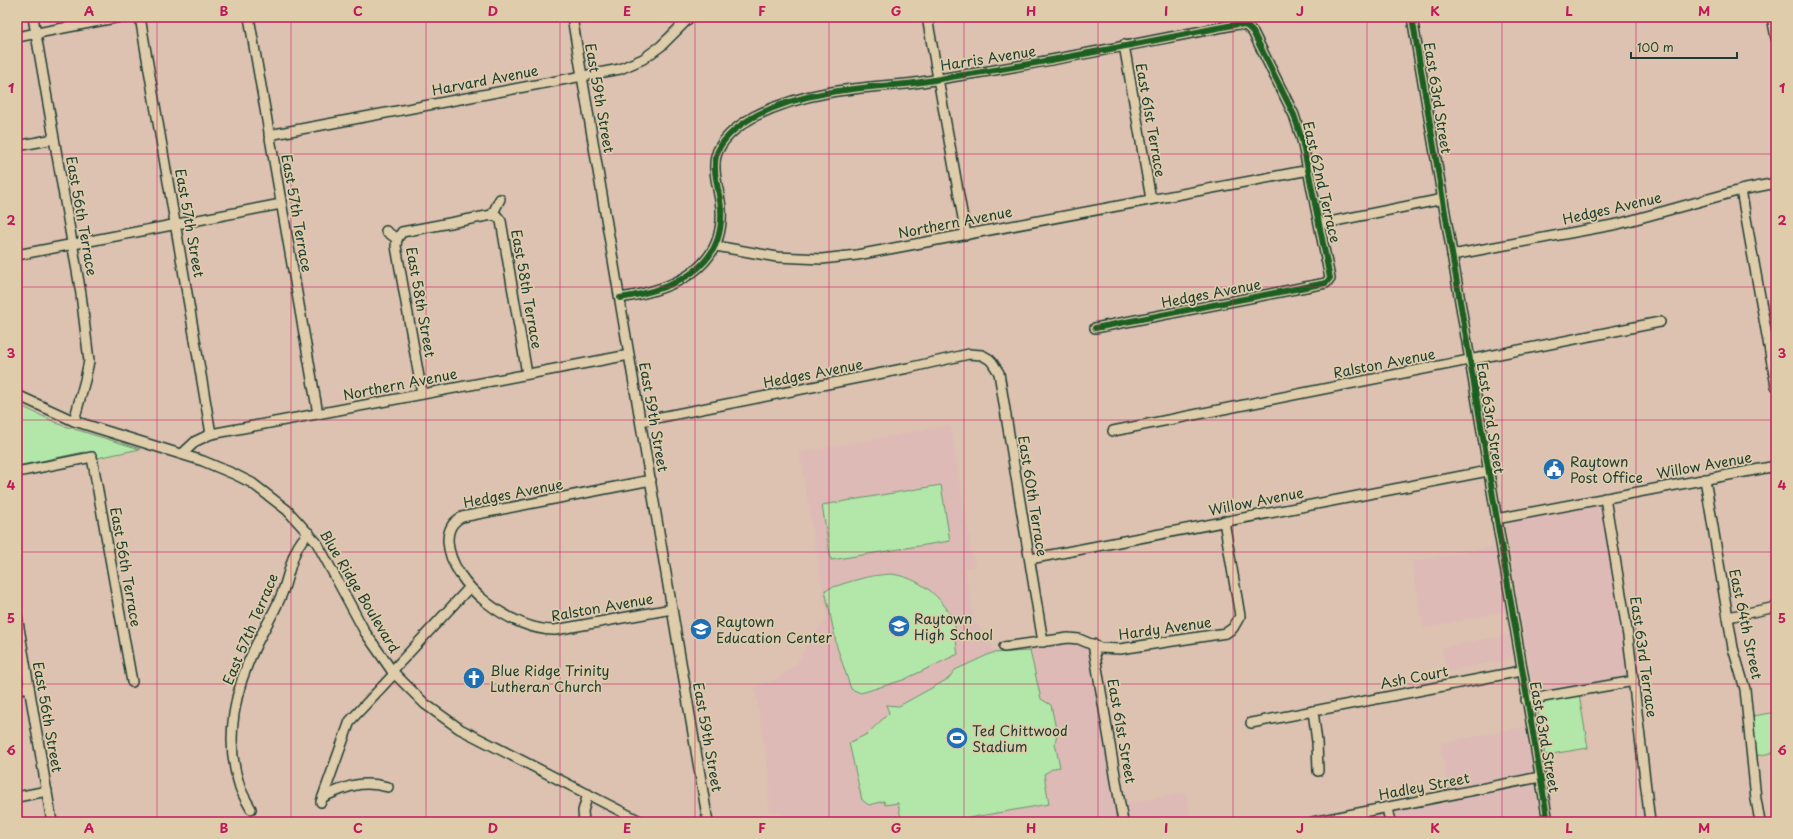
<svg xmlns="http://www.w3.org/2000/svg" width="1793" height="839" viewBox="0 0 1793 839" font-family="'Playpen Sans',sans-serif">
<style>
.built{fill:#ddbab6}
.green{fill:#b3e7a9;stroke:#69926e}
.lines{fill:none;stroke-linecap:round;stroke-linejoin:round}
.minor-casing{stroke:#1f3d34;stroke-width:12}
.minor{stroke:#deccaa;stroke-width:9}
.cycleway-casing{stroke:#deccaa;stroke-width:8}
.cycleway{stroke:#1b5e20;stroke-width:6}
.grid{fill:none;stroke:#c2185b;stroke-width:1;stroke-opacity:0.55}
.labels{text-anchor:middle;dominant-baseline:central;stroke-width:3.5;stroke-linejoin:round;paint-order:stroke}
.street-label{font-size:14px;fill:#1f3d34;stroke:#deccaa}
.poi-label{font-size:14px;fill:#1f3d34;stroke:#deccaa;text-anchor:start}
.neatline{fill:none;stroke:#c2185b;stroke-width:1.5}
.grid-label{font-size:13px;text-anchor:middle;font-weight:bold;fill:#c2185b}
</style>
<rect width="100%" height="100%" fill="#ddc1b1"/>
<filter id="ink" filterUnits="userSpaceOnUse"><feTurbulence type="fractalNoise" baseFrequency=".025" numOctaves="2"/><feDisplacementMap in="SourceGraphic" scale="8" xChannelSelector="R" yChannelSelector="G"/><feConvolveMatrix kernelMatrix="1 2 1 2 8 2 1 2 1" color-interpolation-filters="sRGB"/></filter>
<g filter="url(#ink)">
<g class="built">
<polygon points="950,425 974,566 964,568 975,622 980,630 989,637 993,651 1068,642 1090,647 1119,822 781,822 782,813 769,811 770,777 755,687 779,678 798,663 810,637 828,619 800,453"/>
<polygon points="1594,505 1601,507 1603,512 1629,673 1626,676 1545,692 1535,693 1506,526 1511,521"/>
<polygon points="1494,547 1505,611 1424,628 1412,562"/>
<polygon points="1509,635 1512,658 1447,671 1442,648"/>
<polygon points="1525,727 1533,771 1530,774 1449,790 1440,744"/>
<polygon points="1530,784 1534,786 1535,789 1541,822 1341,822"/>
<polygon points="1186,793 1191,822 1127,822 1124,804"/>
</g>
<g class="green">
<polygon points="17,404 61,425 140,449 97,458 93,454 84,452 17,466"/>
<polygon points="941,485 950,541 831,560 822,505"/>
<path d="M891 574C918 577 942 596 953 620 958 631 955 643 958 654L903 680 861 693 851 689 837 647 825 590C848 582 868 575 891 574Z"/>
<polygon points="1030,651 1041,699 1051,705 1057,734 1055,743 1060,767 1054,768 1044,774 1049,804 945,822 906,822 906,820 901,818 898,803 885,805 884,801 869,805 862,800 849,743 867,734 889,713 886,705 899,706 948,679 955,670 992,653"/>
<polygon points="1579,694 1588,748 1545,755 1538,712 1539,704 1543,702"/>
<polygon points="1776,712 1776,752 1755,756 1753,716"/>
</g>
<g class="lines">
<g class="minor-casing">
<g id="minor">
<polyline points="33,17 81,294 89,361 85,380 74,421"/>
<polyline points="140,17 211,434"/>
<polyline points="249,17 318,414"/>
<polyline points="572,17 708,822"/>
<polyline points="927,17 966,235"/>
<polyline points="1412,17 1548,822"/>
<polyline points="1772,17 1776,38"/>
<polyline points="17,37 120,17"/>
<polyline points="1124,45 1151,199"/>
<polyline points="269,135 620,69 643,59 661,46 690,17"/>
<polyline points="17,146 54,139"/>
<polyline points="1741,190 1776,386"/>
<polyline points="492,215 497,216 501,221 527,374"/>
<polyline points="1320,224 1443,199"/>
<polyline points="386,231 397,239"/>
<polyline points="397,239 396,246 422,394"/>
<polyline points="397,239 402,232 492,215 500,199"/>
<polyline points="716,246 777,257 822,259 857,255 1309,170"/>
<polyline points="17,255 281,204"/>
<polyline points="1452,255 1618,224 1741,190 1776,183"/>
<path d="M620 298C671 290 725 270 721 209 720 192 712 173 716 156 721 139 739 125 755 116 802 92 854 88 906 84 927 82 948 77 970 74 1060 60 1149 41 1238 24L1247 26 1253 32 1294 115 1302 140 1330 278 1326 283 1095 328"/>
<polyline points="17,395 74,421 203,461 234,474 252,483 287,510 317,543 365,632 392,671 425,704 460,729 642,822"/>
<polyline points="641,421 908,368 969,354 982,355 989,359 992,362 999,373 1043,642"/>
<polyline points="1113,431 1660,322"/>
<polyline points="182,454 196,441 211,434 629,355"/>
<polyline points="17,472 92,457 132,682"/>
<polyline points="1705,479 1733,648 1745,689 1756,799 1760,822"/>
<path d="M651 480 462 517C452 522 448 529 448 541 450 585 513 631 555 630L672 609"/>
<polyline points="1605,498 1628,636 1650,822"/>
<polyline points="1496,519 1776,466"/>
<polyline points="1030,559 1488,471"/>
<polyline points="17,616 52,822"/>
<polyline points="1728,617 1776,607"/>
<polyline points="1093,644 1123,822"/>
<polyline points="1004,647 1068,638 1079,639 1100,648 1120,649 1226,633 1233,628 1240,616 1224,521"/>
<polyline points="392,671 469,588"/>
<polyline points="17,689 29,687"/>
<polyline points="1526,700 1634,681"/>
<polyline points="1313,711 1317,742 1318,771"/>
<polyline points="1251,723 1521,671"/>
<polyline points="17,797 47,791"/>
<path d="M323 797C347 786 362 780 388 787"/>
<polyline points="321,802 350,721 394,674"/>
<polyline points="1387,808 1390,822"/>
<path d="M251 809C247 801 241 793 239 784 224 739 235 688 256 645 264 629 274 613 281 596 290 575 291 548 309 533"/>
<polyline points="584,822 583,811 588,794"/>
<polyline points="1313,822 1540,777"/>
</g>
</g>
<use href="#minor" class="minor"/>
<g class="cycleway-casing">
<g id="cycleway">
<polyline points="1412,17 1548,822"/>
<path d="M620 298C671 290 725 270 721 209 720 192 712 173 716 156 721 139 739 125 755 116 802 92 854 88 906 84 927 82 948 77 970 74 1060 60 1149 41 1238 24L1247 26 1253 32 1294 115 1302 140 1330 278 1326 283 1095 328"/>
</g>
</g>
<use href="#cycleway" class="cycleway"/>
</g>
</g>
<path class="grid" d="M157 17V822M291 17V822M426 17V822M560 17V822M695 17V822M829 17V822M964 17V822M1098 17V822M1233 17V822M1367 17V822M1502 17V822M1636 17V822M17 154H1776M17 287H1776M17 420H1776M17 552H1776M17 684H1776"/>
<defs>
<g id="civic-disc" transform="scale(1.15)"><circle r="9.5" fill="#1f6fb2" stroke="#deccaa"/><path d="M-.6-6.5H3V-4.5H.6V-3L4-1V1h2V6H-6V1h2V-1L-.6-3ZM-1.2 2.5V6h2.4V2.5Z" fill="#fff"/></g>
<g id="school-disc" transform="scale(1.15)"><circle r="9.5" fill="#1f6fb2" stroke="#deccaa"/><path d="M0-5L7-2L0 1L-7-2ZM-4 1L0 2.5L4 1V4Q0 6-4 4Z" fill="#fff"/></g>
<g id="church-disc" transform="scale(1.15)"><circle r="9.5" fill="#1f6fb2" stroke="#deccaa"/><path d="M-1.2-6h2.4v3.5h3.3v2.4h-3.3V6h-2.4V-.1h-3.3v-2.4h3.3Z" fill="#fff"/></g>
<g id="stadium-disc" transform="scale(1.15)"><circle r="9.5" fill="#1f6fb2" stroke="#deccaa"/><path d="M0-5a6.5 5 0 1 0 0 10a6.5 5 0 1 0 0-10ZM-3.5-1.8h7v3.6h-7Z" fill="#fff"/></g>
</defs>
<g fill-rule="evenodd">
<use href="#civic-disc" x="1554" y="469"/>
<use href="#school-disc" x="899" y="626"/>
<use href="#school-disc" x="701" y="629"/>
<use href="#church-disc" x="474" y="678"/>
<use href="#stadium-disc" x="957" y="738"/>
</g>
<g class="labels">
<g class="street-label">
<text transform="translate(988 58) rotate(-9)">Harris Avenue</text>
<text transform="translate(485 80) rotate(-11)">Harvard Avenue</text>
<text transform="translate(600 98) rotate(80)">East 59th Street</text>
<text transform="translate(1438 98) rotate(81)">East 63rd Street</text>
<text transform="translate(1151 120) rotate(80)">East 61st Terrace</text>
<text transform="translate(1322 182) rotate(77)">East 62nd Terrace</text>
<text transform="translate(1612 208) rotate(-13)">Hedges Avenue</text>
<text transform="translate(297 213) rotate(80)">East 57th Terrace</text>
<text transform="translate(82 216) rotate(80)">East 56th Terrace</text>
<text transform="translate(955 222) rotate(-11)">Northern Avenue</text>
<text transform="translate(190 223) rotate(80)">East 57th Street</text>
<text transform="translate(527 289) rotate(80)">East 58th Terrace</text>
<text transform="translate(1211 293) rotate(-11)">Hedges Avenue</text>
<text transform="translate(421 302) rotate(80)">East 58th Street</text>
<text transform="translate(1384 363) rotate(-11)">Ralston Avenue</text>
<text transform="translate(813 373) rotate(-11)">Hedges Avenue</text>
<text transform="translate(400 384) rotate(-11)">Northern Avenue</text>
<text transform="translate(654 417) rotate(80)">East 59th Street</text>
<text transform="translate(1491 418) rotate(81)">East 63rd Street</text>
<text transform="translate(1704 465) rotate(-10)">Willow Avenue</text>
<text transform="translate(513 493) rotate(-11)">Hedges Avenue</text>
<text transform="translate(1033 496) rotate(81)">East 60th Terrace</text>
<text transform="translate(1256 501) rotate(-11)">Willow Avenue</text>
<text transform="translate(126 567) rotate(80)">East 56th Terrace</text>
<text transform="translate(360 591) rotate(59)">Blue Ridge Boulevard</text>
<text transform="translate(602 607) rotate(-10)">Ralston Avenue</text>
<text transform="translate(1746 624) rotate(78)">East 64th Street</text>
<text transform="translate(1165 628) rotate(-8)">Hardy Avenue</text>
<text transform="translate(250 629) rotate(-67)">East 57th Terrace</text>
<text transform="translate(1644 657) rotate(82)">East 63rd Terrace</text>
<text transform="translate(1414 677) rotate(-11)">Ash Court</text>
<text transform="translate(48 717) rotate(80)">East 56th Street</text>
<text transform="translate(1122 731) rotate(80)">East 61st Street</text>
<text transform="translate(708 737) rotate(80)">East 59th Street</text>
<text transform="translate(1545 737) rotate(80)">East 63rd Street</text>
<text transform="translate(1424 786) rotate(-11)">Hadley Street</text>
</g>
<g class="poi-label">
<text x="1570" y="461">Raytown<tspan x="1570" dy="16">Post Office</tspan></text>
<text x="914" y="618">Raytown<tspan x="914" dy="16">High School</tspan></text>
<text x="716" y="621">Raytown<tspan x="716" dy="16">Education Center</tspan></text>
<text x="490" y="670">Blue Ridge Trinity<tspan x="490" dy="16">Lutheran Church</tspan></text>
<text x="972" y="730">Ted Chittwood<tspan x="972" dy="16">Stadium</tspan></text>
</g>
</g>
<rect width="1793" height="839" fill="none" stroke="#deccaa" stroke-width="44"/>
<path d="M1631 52v6h106v-6" fill="none" stroke="#1f3d34" stroke-width="2"/>
<text x="1637" y="52" font-size="12" fill="#1f3d34" stroke="#deccaa" stroke-width="3" paint-order="stroke">100 m</text>
<rect x="22" y="22" width="1749" height="795" class="neatline"/>
<g class="grid-label">
<text x="89" y="16">A</text>
<text x="224" y="16">B</text>
<text x="358" y="16">C</text>
<text x="493" y="16">D</text>
<text x="627" y="16">E</text>
<text x="762" y="16">F</text>
<text x="896" y="16">G</text>
<text x="1031" y="16">H</text>
<text x="1166" y="16">I</text>
<text x="1300" y="16">J</text>
<text x="1435" y="16">K</text>
<text x="1569" y="16">L</text>
<text x="1704" y="16">M</text>
<text x="11" y="93">1</text>
<text x="1782" y="93">1</text>
<text x="11" y="225">2</text>
<text x="1782" y="225">2</text>
<text x="11" y="358">3</text>
<text x="1782" y="358">3</text>
<text x="11" y="490">4</text>
<text x="1782" y="490">4</text>
<text x="11" y="623">5</text>
<text x="1782" y="623">5</text>
<text x="11" y="755">6</text>
<text x="1782" y="755">6</text>
<text x="89" y="833">A</text>
<text x="224" y="833">B</text>
<text x="358" y="833">C</text>
<text x="493" y="833">D</text>
<text x="627" y="833">E</text>
<text x="762" y="833">F</text>
<text x="896" y="833">G</text>
<text x="1031" y="833">H</text>
<text x="1166" y="833">I</text>
<text x="1300" y="833">J</text>
<text x="1435" y="833">K</text>
<text x="1569" y="833">L</text>
<text x="1704" y="833">M</text>
</g>
</svg>
